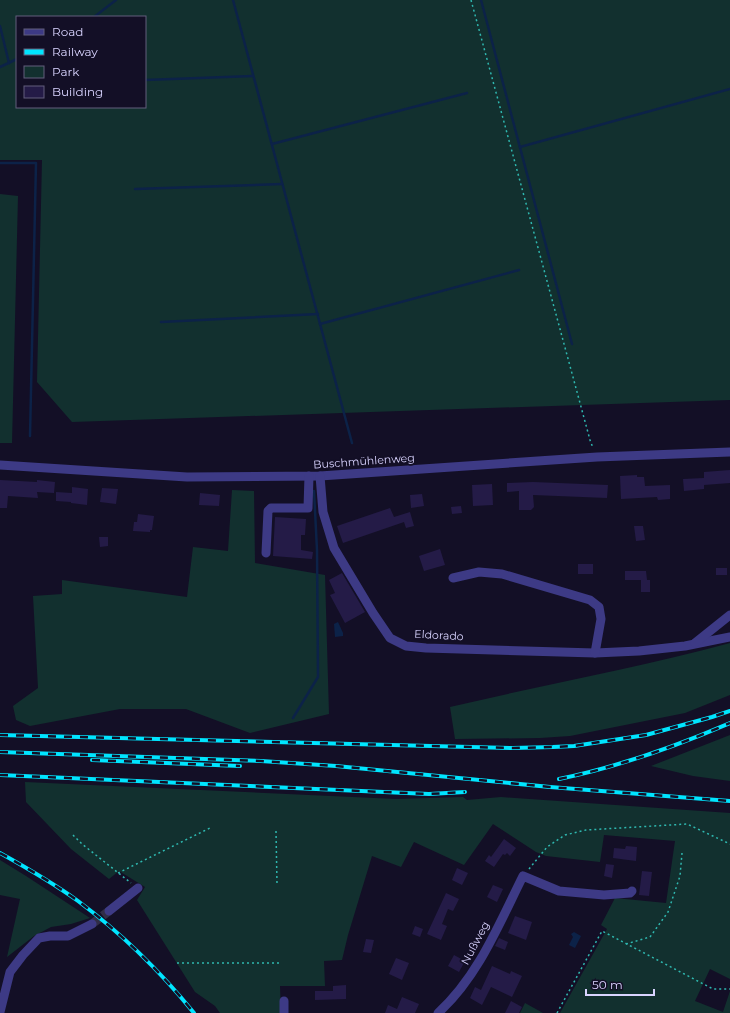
<svg xmlns="http://www.w3.org/2000/svg" width="730" height="1013" viewBox="0 0 730 1013" font-family="Montserrat,sans-serif">
<style>
.green{fill:#12302f;fill-rule:evenodd}
.water{fill:#0c2248}
.lines{fill:none;stroke-linecap:round;stroke-linejoin:round}
.stream{stroke:#0c2248;stroke-width:2.5}
.building{fill:#241b47}
.minor-tunnel{stroke:#312d47;stroke-width:9;stroke-dasharray:9 4.5;stroke-linecap:butt}
.path{stroke:#2fb8b0;stroke-width:1.5;stroke-dasharray:2 3;stroke-linecap:butt}
.minor{stroke:#3d3a85;stroke-width:9}
.rail-casing{stroke:#00e5ff;stroke-width:4}
.rail{stroke:#130f26;stroke-width:2.5;stroke-dasharray:8;stroke-linecap:butt}
.labels{text-anchor:middle;dominant-baseline:central;stroke-width:3.5;stroke-linejoin:round;paint-order:stroke}
.street-label{font-size:11px;fill:#d9d4ff;stroke:#130f26}
</style>
<rect width="100%" height="100%" fill="#130f26"/>
<g class="green">
<path d="M0 0H730V400L72 422 37 382 42 160H0ZM17 17H145V107H17Z"/>
<polygon points="0,194 18,196 12,443 0,443"/>
<polygon points="232,490 254,491 255,563 325,575 329,714 250,733 186,709 120,709 30,726 16,720 13,706 38,688 33,596 62,594 62,580 187,597 193,547 228,551"/>
<path d="M730 643V695L685 713 570 736 540 738 455 739 450 707C543 685 638 668 730 643Z"/>
<polygon points="730,735 730,781 693,776 651,766"/>
<polygon points="25,782 396,799 463,797 467,800 501,797 730,813 730,979 710,969 695,1001 723,1012 730,991 730,1013 560,1013 607,929 601,925 615,898 666,903 675,841 604,835 600,862 546,856 536,852 493,824 464,865 414,842 401,867 372,856 348,935 342,960 324,961 325,986 280,986 281,1013 220,1013 215,1006 195,992 137,900 145,887 119,871 109,879 71,849 26,802"/>
<polygon points="0,860 26,876 90,918 71,924 51,927 34,936 7,957 20,899 0,895"/>
<polygon points="525,1003 543,1013 520,1013"/>
</g>
<g class="water">
<polygon points="338,622 343,633 343,636 335,637 334,624"/>
<polygon points="574,932 581,936 575,948 569,945 573,937 571,934"/>
</g>
<g class="lines">
<g class="stream">
<polyline points="233,0 352,443"/>
<polyline points="481,0 572,344"/>
<polyline points="94,17 116,0"/>
<polyline points="0,26 9,63"/>
<polyline points="0,67 17,59"/>
<polyline points="145,80 253,76"/>
<polyline points="272,144 467,93"/>
<polyline points="520,147 730,89"/>
<polyline points="0,163 36,163 30,436"/>
<polyline points="135,189 282,184"/>
<polyline points="161,322 318,314"/>
<polyline points="320,324 519,270"/>
<polyline points="293,718 318,677 317,550 314,491"/>
</g>
</g>
<g class="building">
<polygon points="730,470 730,483 704,485 704,489 684,491 683,479 704,478 704,472"/>
<polygon points="637,475 637,477 644,477 645,486 670,485 670,499 658,500 657,497 621,499 620,476"/>
<polygon points="0,480 37,482 37,480 55,482 54,493 37,492 38,498 8,496 7,508 0,508"/>
<polygon points="533,482 608,485 607,498 533,495 534,507 531,510 519,510 519,491 507,492 507,483"/>
<polygon points="492,484 493,505 473,506 472,485"/>
<polygon points="72,487 88,489 87,505 71,503 71,502 56,501 56,492 72,493"/>
<polygon points="102,488 118,489 116,504 100,502"/>
<polygon points="200,493 220,495 219,506 199,505"/>
<polygon points="422,494 424,506 411,508 410,495"/>
<polygon points="461,506 462,513 452,514 451,507"/>
<polygon points="390,508 394,517 410,512 414,526 406,528 404,522 343,543 337,526"/>
<polygon points="138,514 154,516 152,530 150,530 150,532 133,531 134,522 137,522"/>
<polygon points="275,517 306,519 305,535 301,535 301,550 313,552 312,559 273,556"/>
<polygon points="634,526 643,526 645,540 636,541"/>
<polygon points="99,537 108,537 108,546 100,547"/>
<polygon points="440,549 445,565 424,571 419,556"/>
<rect x="578" y="564" width="15" height="10"/>
<rect x="716" y="568" width="11" height="7"/>
<polygon points="625,571 646,571 647,580 650,580 650,592 641,592 641,580 625,580"/>
<polygon points="342,573 365,612 345,623 330,595 335,593 329,580"/>
<polygon points="504,839 516,848 510,856 507,853 505,855 503,854 494,867 485,861 489,855 491,857"/>
<polygon points="626,846 637,847 636,861 613,858 614,848 625,849"/>
<polygon points="606,864 614,865 612,878 604,876"/>
<polygon points="457,868 468,873 462,885 452,880"/>
<polygon points="642,871 652,872 649,896 639,895"/>
<polygon points="493,885 503,889 497,902 487,897"/>
<polygon points="446,893 459,899 453,911 448,909 442,924 447,926 441,940 427,934"/>
<polygon points="515,916 532,922 526,940 508,933"/>
<polygon points="415,926 423,929 420,937 412,934"/>
<polygon points="499,938 508,942 505,950 495,946"/>
<polygon points="366,939 374,940 371,953 363,952"/>
<polygon points="454,955 465,961 459,972 448,966"/>
<polygon points="396,958 409,963 402,980 389,974"/>
<polygon points="492,966 510,974 511,971 522,976 512,997 491,987 482,1005 470,998 475,987 481,990"/>
<polygon points="346,985 346,999 315,1000 315,991 333,991 333,986"/>
<polygon points="402,997 419,1004 415,1013 385,1013 388,1005 397,1009"/>
<polygon points="511,1001 522,1007 519,1013 505,1013"/>
</g>
<g class="lines">
<polyline class="minor-tunnel" points="92,924 109,911"/>
<g class="path">
<polyline points="471,0 590,440 593,448"/>
<polyline points="276,831 277,884"/>
<polyline points="73,835 82,844 131,883"/>
<polyline points="529,869 547,847 565,835 586,830 687,824 730,844"/>
<polyline points="118,873 210,828"/>
<polyline points="626,944 650,937 668,912 680,876 682,853"/>
<polyline points="177,963 282,963"/>
<polyline points="557,1013 602,931 713,989 730,989"/>
</g>
<g class="minor">
<polyline points="0,465 187,477 320,476 597,457 730,452"/>
<polyline points="320,476 323,512 334,548 373,613 390,638 406,646 426,648 595,653 639,651 685,646 730,637"/>
<polyline points="266,553 268,511 271,508 308,508 309,476"/>
<polyline points="453,578 479,572 502,574 590,600 599,607 601,619 595,653"/>
<polyline points="695,643 730,615"/>
<polyline points="109,911 138,888"/>
<polyline points="284,1001 284,1013"/>
<polyline points="0,1012 10,972 23,955 39,938 50,936 68,936 92,924"/>
<path d="M438 1013C478 977 499 924 523 876L559 891 604 895 630 893 632 891"/>
</g>
<g class="rail-casing">
<g id="rail">
<polyline points="0,735 431,746 513,748 553,747 574,746 646,735 712,717 730,711"/>
<polyline points="0,752 261,761 336,766 550,787 730,801"/>
<polyline points="92,760 240,766"/>
<polyline points="0,775 429,794 465,792"/>
<path d="M559 779C618 767 674 747 730 723"/>
<path d="M0 853C27 868 53 883 78 901 121 933 160 971 194 1013"/>
</g>
</g>
<use href="#rail" class="rail"/>
</g>
<g class="labels">
<g class="street-label">
<text transform="translate(364 461) rotate(-4)">Buschmühlenweg</text>
<text transform="translate(439 635) rotate(3)">Eldorado</text>
<text transform="translate(475 943) rotate(-62)">Nußweg</text>
</g>
</g>
<rect x="16" y="16" width="130" height="92" fill="#130f26" stroke="#625e7d"/>
<rect x="24" y="29" width="20" height="6" fill="#3d3a85" stroke="#625e7d"/>
<text x="52" y="36" font-size="12" fill="#d9d4ff">Road</text>
<rect x="24" y="49" width="20" height="6" fill="#00e5ff" stroke="#625e7d"/>
<text x="52" y="56" font-size="12" fill="#d9d4ff">Railway</text>
<rect x="24" y="66" width="20" height="12" fill="#12302f" stroke="#625e7d"/>
<text x="52" y="76" font-size="12" fill="#d9d4ff">Park</text>
<rect x="24" y="86" width="20" height="12" fill="#241b47" stroke="#625e7d"/>
<text x="52" y="96" font-size="12" fill="#d9d4ff">Building</text>
<path d="M586 989v6h68v-6" fill="none" stroke="#d9d4ff" stroke-width="2"/>
<text x="592" y="989" font-size="12" fill="#d9d4ff" stroke="#130f26" stroke-width="3" paint-order="stroke">50 m</text>
</svg>
